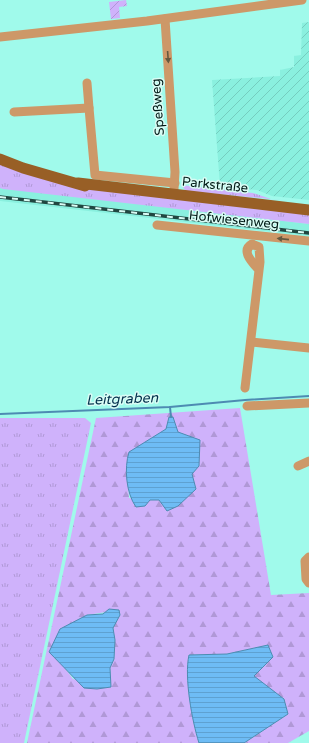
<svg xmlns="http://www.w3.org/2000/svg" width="309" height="743" viewBox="0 0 309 743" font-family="'Varela Round',sans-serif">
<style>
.built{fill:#8af0df}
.industrial{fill:url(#industrial-furrows)}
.grass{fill:url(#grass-tufts)}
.forest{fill:url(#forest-firs);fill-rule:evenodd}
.garden{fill:url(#garden-furrows)}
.water{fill:url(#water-rules);stroke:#4d8bb2}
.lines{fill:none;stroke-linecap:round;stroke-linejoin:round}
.stream{stroke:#4d8bb2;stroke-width:2}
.minor{stroke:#cd9868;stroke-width:9}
.major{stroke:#985f26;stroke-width:11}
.rail-casing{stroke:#204640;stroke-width:3.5}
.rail{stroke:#dafcf5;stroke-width:2;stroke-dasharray:6;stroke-linecap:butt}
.oneway{fill:#66593f}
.labels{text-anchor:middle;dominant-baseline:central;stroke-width:3;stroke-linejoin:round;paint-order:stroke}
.street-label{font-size:13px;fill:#001a16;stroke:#dafcf5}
.water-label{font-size:14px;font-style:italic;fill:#012f4b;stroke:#dafcf5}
</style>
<defs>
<pattern id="industrial-furrows" width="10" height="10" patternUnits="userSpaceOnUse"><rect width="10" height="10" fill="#8af0df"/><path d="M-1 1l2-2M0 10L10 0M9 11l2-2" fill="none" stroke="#75cdbf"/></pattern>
<pattern id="grass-tufts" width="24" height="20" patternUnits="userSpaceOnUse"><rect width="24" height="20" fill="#cfb2fb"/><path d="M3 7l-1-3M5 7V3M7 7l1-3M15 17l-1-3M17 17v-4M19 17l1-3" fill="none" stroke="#b098d6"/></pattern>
<pattern id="forest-firs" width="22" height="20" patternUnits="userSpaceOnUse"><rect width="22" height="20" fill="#cfb2fb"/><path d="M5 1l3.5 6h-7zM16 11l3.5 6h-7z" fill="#b098d6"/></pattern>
<pattern id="garden-furrows" width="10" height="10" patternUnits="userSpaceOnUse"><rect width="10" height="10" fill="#cfb2fb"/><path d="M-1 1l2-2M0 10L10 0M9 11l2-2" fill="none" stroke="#b098d6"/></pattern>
<pattern id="water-rules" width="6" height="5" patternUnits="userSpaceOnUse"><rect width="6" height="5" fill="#6ebcf5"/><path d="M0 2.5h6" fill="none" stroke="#5ea1d1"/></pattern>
</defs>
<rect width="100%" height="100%" fill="#a0faeb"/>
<polygon class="built" points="0,188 309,224 309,236 0,201"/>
<polygon class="industrial" points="309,22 309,200 272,196 257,190 220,186 212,80 280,76 280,70 294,67 294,56 301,55 302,23"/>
<g class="grass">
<polygon points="0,164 23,172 309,214 309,224 3,189 0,188"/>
<polygon points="181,185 253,193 271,199 291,201 186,191"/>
<polygon points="0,418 85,418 91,423 24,743 0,743"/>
</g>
<path class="forest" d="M240 408 271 595 309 593V731L288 743H244L288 714 284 699 253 676 273 657 268 645 227 654 189 655C184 677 192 721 199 743H27L96 418ZM169 417H173L196 489 159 500 129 498 128 483 155 436 166 429ZM119 610 120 615 113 628 115 640 114 659 110 668 111 687 73 679 65 668 87 615Z"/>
<polygon class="garden" points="126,0 127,6 119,7 120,18 111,19 109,2"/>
<g class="water">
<path d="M169 417H173L178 432 200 440 199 466 192 474 196 489 178 506 167 511 159 500H150L145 506 136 507C126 493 124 468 129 452L166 429Z"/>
<polygon points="109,609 119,610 120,615 113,628 115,640 114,659 110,668 111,687 97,689 84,688 49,652 60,629 87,615 103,614"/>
<path d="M268 645 273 657 254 676 284 699 288 714 244 743H199C192 721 184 677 189 655L227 654Z"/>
</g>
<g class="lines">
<g class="stream">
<polyline points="170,407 171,417"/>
<polyline points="0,414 170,407 245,400 309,396"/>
</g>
<g class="minor">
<polyline points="165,19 175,172 174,189"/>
<polyline points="0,37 147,21 302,0"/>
<polyline points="87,83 89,108"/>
<polyline points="14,112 89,108 95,175 175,183"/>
<polyline points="157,225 309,241"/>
<polyline points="251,342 309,348"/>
<path d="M245 388 260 262 259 247 252 244C240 251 253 263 259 270"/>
<polyline points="247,406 309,403"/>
<polyline points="298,466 309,461"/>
<polyline points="309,557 305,561 306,579 309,583"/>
</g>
<g class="major">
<polyline points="0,159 23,168 85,186"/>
<polyline points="78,183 309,210"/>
</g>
<g class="rail-casing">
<polyline id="rail" points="0,197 309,233"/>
</g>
<use href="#rail" class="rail"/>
</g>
<defs><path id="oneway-solid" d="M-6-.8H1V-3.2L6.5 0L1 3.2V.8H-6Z"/></defs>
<g class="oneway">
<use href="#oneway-solid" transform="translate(168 57) rotate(86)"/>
<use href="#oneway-solid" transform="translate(283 239) rotate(-174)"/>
</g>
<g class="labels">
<g class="street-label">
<text transform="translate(158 107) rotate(-94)">Speßweg</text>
<text transform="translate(215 185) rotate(6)">Parkstraße</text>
<text transform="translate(234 220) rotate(6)">Hofwiesenweg</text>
</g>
<g class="water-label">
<text transform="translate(122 399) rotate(-2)">Leitgraben</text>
</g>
</g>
</svg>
